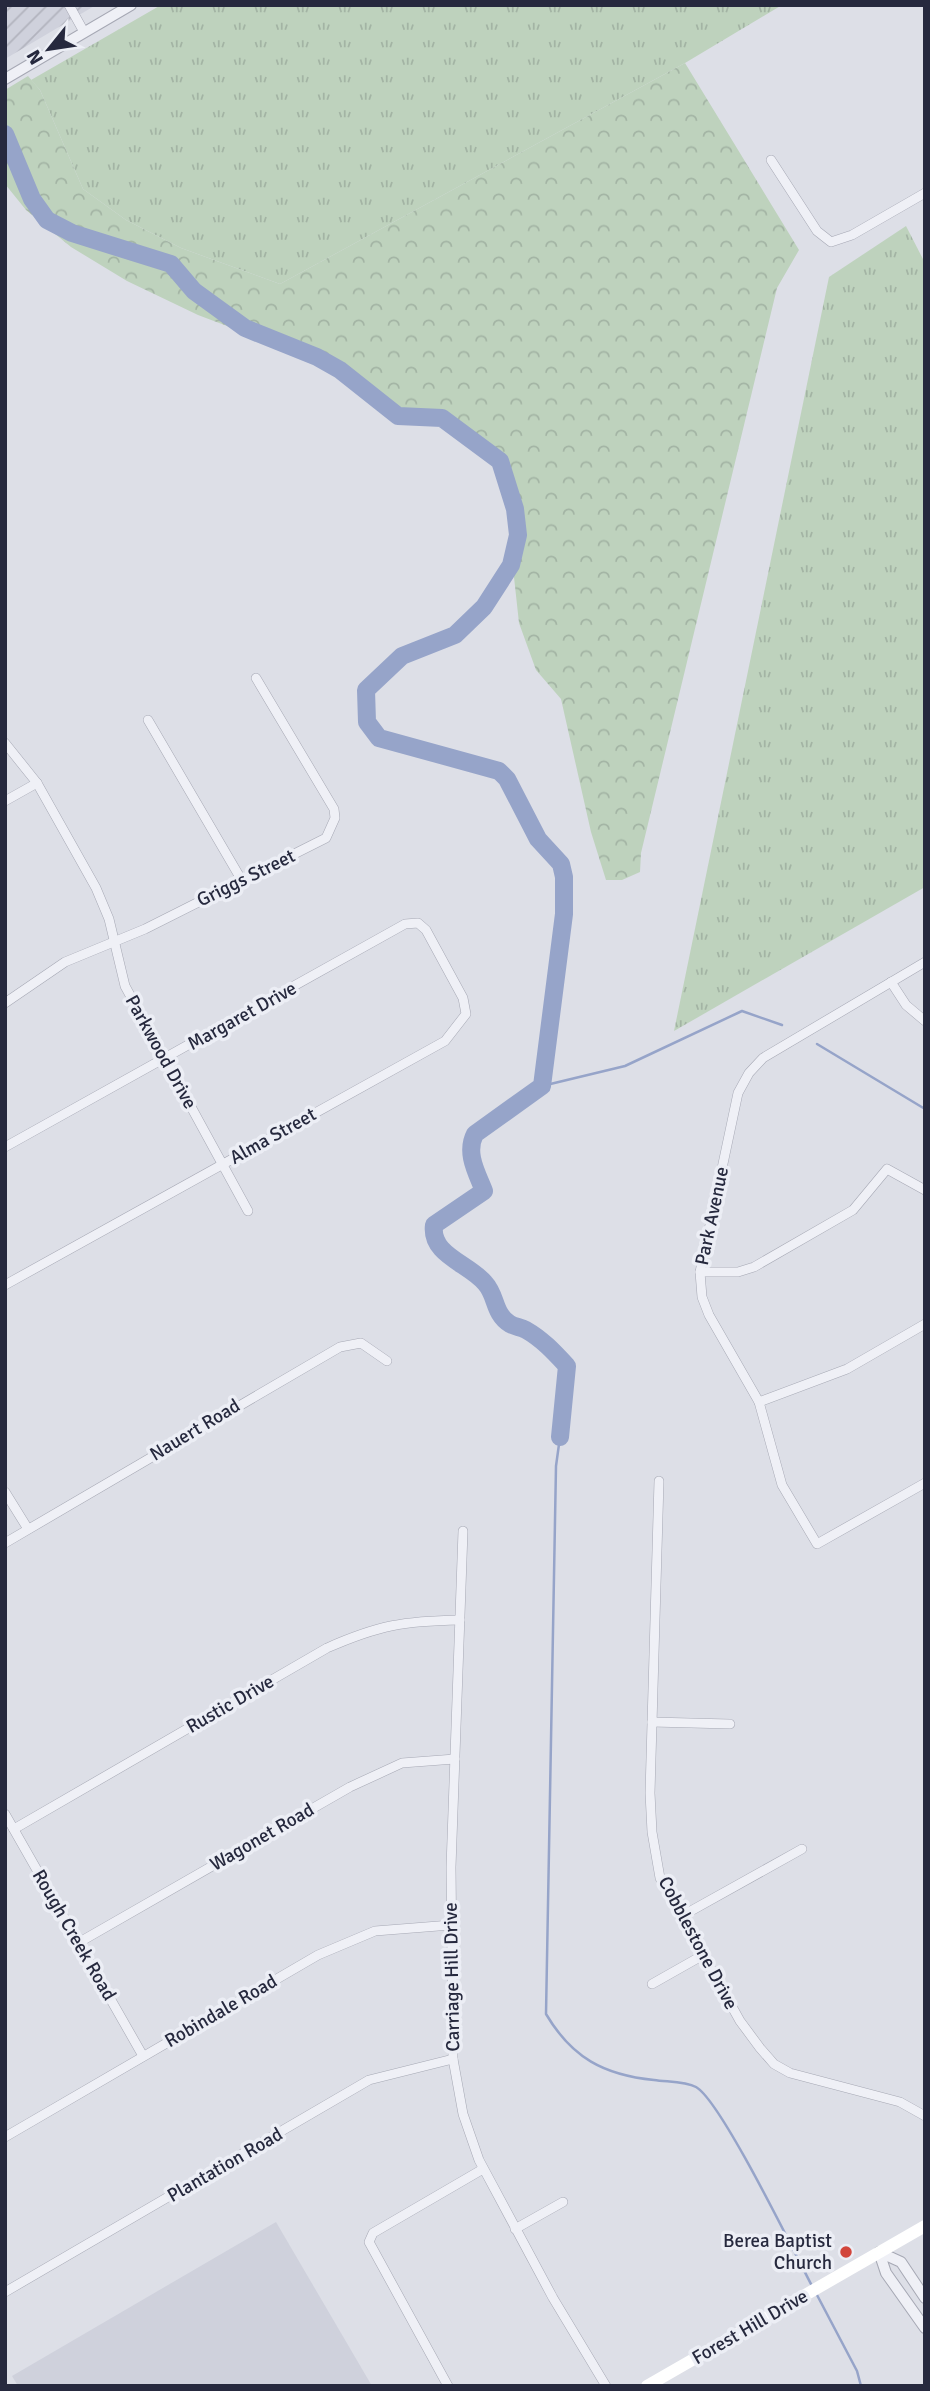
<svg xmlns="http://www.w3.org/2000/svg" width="930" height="2391" viewBox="0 0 930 2391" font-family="Signika,sans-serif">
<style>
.built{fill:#cfd1dc}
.industrial{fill:url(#industrial-furrows)}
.grass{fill:url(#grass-tufts)}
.forest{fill:url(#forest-crowns)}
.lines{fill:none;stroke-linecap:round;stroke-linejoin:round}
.stream{stroke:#96a4c9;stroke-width:2.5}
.river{stroke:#96a4c9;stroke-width:18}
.minor-casing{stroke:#a6a8b4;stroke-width:10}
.tertiary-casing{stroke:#a6a8b4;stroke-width:12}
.minor{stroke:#eff0f6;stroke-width:9}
.tertiary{stroke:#eff0f6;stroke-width:10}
.secondary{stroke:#fff;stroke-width:12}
.poi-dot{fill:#d2463c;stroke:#eceef5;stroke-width:2.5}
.labels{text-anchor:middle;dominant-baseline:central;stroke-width:7;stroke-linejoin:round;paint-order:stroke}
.street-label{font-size:19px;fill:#26293e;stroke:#eceef5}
.poi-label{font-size:19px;fill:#26293e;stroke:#eceef5;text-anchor:end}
</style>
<defs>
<pattern id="industrial-furrows" width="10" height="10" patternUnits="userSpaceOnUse" patternTransform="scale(1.75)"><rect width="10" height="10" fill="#cfd1dc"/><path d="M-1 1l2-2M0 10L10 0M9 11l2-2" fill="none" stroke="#b2b3be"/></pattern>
<pattern id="grass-tufts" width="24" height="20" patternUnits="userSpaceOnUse" patternTransform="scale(1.75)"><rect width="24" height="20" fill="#bed2bd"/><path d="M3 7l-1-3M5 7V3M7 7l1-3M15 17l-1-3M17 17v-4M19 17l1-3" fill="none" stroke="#a3b4a4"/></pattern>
<pattern id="forest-crowns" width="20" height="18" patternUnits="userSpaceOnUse" patternTransform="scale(1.75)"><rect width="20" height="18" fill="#bed2bd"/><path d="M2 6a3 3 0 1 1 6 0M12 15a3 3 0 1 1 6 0" fill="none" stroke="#a3b4a4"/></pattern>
</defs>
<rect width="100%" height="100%" fill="#dddfe7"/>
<polygon class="built" points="276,2222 372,2386 18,2386 12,2376"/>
<polygon class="industrial" points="5,5 96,5 5,59"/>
<g class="grass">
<polygon points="161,5 782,5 685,63 280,284 181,248 126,220 83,189 40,90 31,80"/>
<polygon points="906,226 925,263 925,887 674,1031 829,277"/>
</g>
<polygon class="forest" points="685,63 799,250 777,288 641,853 640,872 622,880 606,880 591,832 561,699 536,670 519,623 513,568 521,530 509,485 473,433 454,421 406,422 341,369 198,315 127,281 71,247 26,210 5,184 5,90 28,76 40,90 83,189 126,220 181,248 280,284"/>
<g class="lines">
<g class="stream">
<polyline points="817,1044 925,1109"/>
<polyline points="542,1086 625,1066 742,1011 782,1025"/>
<path d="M560 1437 556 1466 546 2014C572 2058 604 2075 654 2080 667 2082 685 2081 696 2087 721 2101 794 2252 812 2286"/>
<polyline points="817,2295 857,2371 861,2386"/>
</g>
<path class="river" d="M5 134 32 199 47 220 72 233 171 264 194 291 245 328 317 357 340 370 398 416 442 418 500 461 515 509 518 535 511 565 484 607 455 635 402 656 366 690 367 722 379 738 499 771 507 779 538 839 561 864 564 877V914L542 1086 475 1134C465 1153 477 1173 484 1191L434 1225C430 1255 468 1263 485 1283 497 1296 493 1313 510 1324 515 1327 521 1327 526 1330 542 1339 554 1352 567 1366L560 1437"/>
<g class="minor-casing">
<g id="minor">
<polyline points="69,5 84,32"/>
<polyline points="771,160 817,231 831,242 852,235 925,193"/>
<polyline points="148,720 241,879"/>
<polyline points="5,743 37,783 96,888 109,919 125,986 248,1211"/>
<polyline points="5,801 37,783"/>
<polyline points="925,962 763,1058 749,1073 738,1093 700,1272 702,1297 709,1315 759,1402 782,1485 817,1544 925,1483"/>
<polyline points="891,982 906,1005 925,1021"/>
<polyline points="5,1003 65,962 145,929 326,838 335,818 334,809 256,678"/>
<polyline points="5,1147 405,924 418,923 426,930 463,998 466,1014 445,1041 5,1285"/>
<polyline points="700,1272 738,1272 754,1267 853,1210 887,1169 925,1190"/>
<polyline points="759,1402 847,1369 925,1324"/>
<polyline points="659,1481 650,1793 652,1832 660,1878 740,2021 760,2048 774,2064 790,2073 900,2102 925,2116"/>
<polyline points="5,1492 28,1529"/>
<polyline points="463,1531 451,1867 453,2059 463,2114 479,2160 553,2298 606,2386"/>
<polyline points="5,1543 340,1347 361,1343 387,1361"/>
<polyline points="652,1722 730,1724"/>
<polyline points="5,1814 143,2056"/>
<path d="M14 1829 327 1648C379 1625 404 1621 460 1620"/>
<polyline points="680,1917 802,1849"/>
<polyline points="78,1943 350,1787 402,1763 455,1759"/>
<polyline points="652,1984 705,1954"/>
<polyline points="5,2137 318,1955 375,1931 451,1925"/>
<polyline points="515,2229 563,2202"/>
<polyline points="5,2292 369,2080 453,2059"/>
<polyline points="448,2386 369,2242 373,2233 483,2169"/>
</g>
</g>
<g class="tertiary-casing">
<g id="tertiary">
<polyline points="5,79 131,5"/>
<polyline points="925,2298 901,2262 879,2252 886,2273 925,2328"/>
</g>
</g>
<use href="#minor" class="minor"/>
<use href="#tertiary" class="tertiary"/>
<polyline class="secondary" points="647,2386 925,2226"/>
</g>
<circle class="poi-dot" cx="846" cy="2252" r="7"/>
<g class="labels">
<g class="street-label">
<text transform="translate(246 878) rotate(-26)">Griggs Street</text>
<text transform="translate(242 1016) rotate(-29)">Margaret Drive</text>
<text transform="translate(161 1052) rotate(61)">Parkwood Drive</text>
<text transform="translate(273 1136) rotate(-29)">Alma Street</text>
<text transform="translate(712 1216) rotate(-78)">Park Avenue</text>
<text transform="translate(195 1430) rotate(-31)">Nauert Road</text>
<text transform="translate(230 1704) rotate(-30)">Rustic Drive</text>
<text transform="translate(262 1837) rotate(-30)">Wagonet Road</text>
<text transform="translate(74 1935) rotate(60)">Rough Creek Road</text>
<text transform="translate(698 1943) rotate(62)">Cobblestone Drive</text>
<text transform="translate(452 1977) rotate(-91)">Carriage Hill Drive</text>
<text transform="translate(221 2011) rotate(-30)">Robindale Road</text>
<text transform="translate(225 2165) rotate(-30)">Plantation Road</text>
<text transform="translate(750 2327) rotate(-30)">Forest Hill Drive</text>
</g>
<g class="poi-label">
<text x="832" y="2241">Berea Baptist<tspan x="832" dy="22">Church</tspan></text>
</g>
</g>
<rect width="930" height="2391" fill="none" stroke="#26293e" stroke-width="14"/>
<g transform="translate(49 49) rotate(240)" stroke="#eceef5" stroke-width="5" paint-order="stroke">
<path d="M0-5L12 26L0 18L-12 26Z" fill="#26293e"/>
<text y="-10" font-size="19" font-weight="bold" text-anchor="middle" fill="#26293e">N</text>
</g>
</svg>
